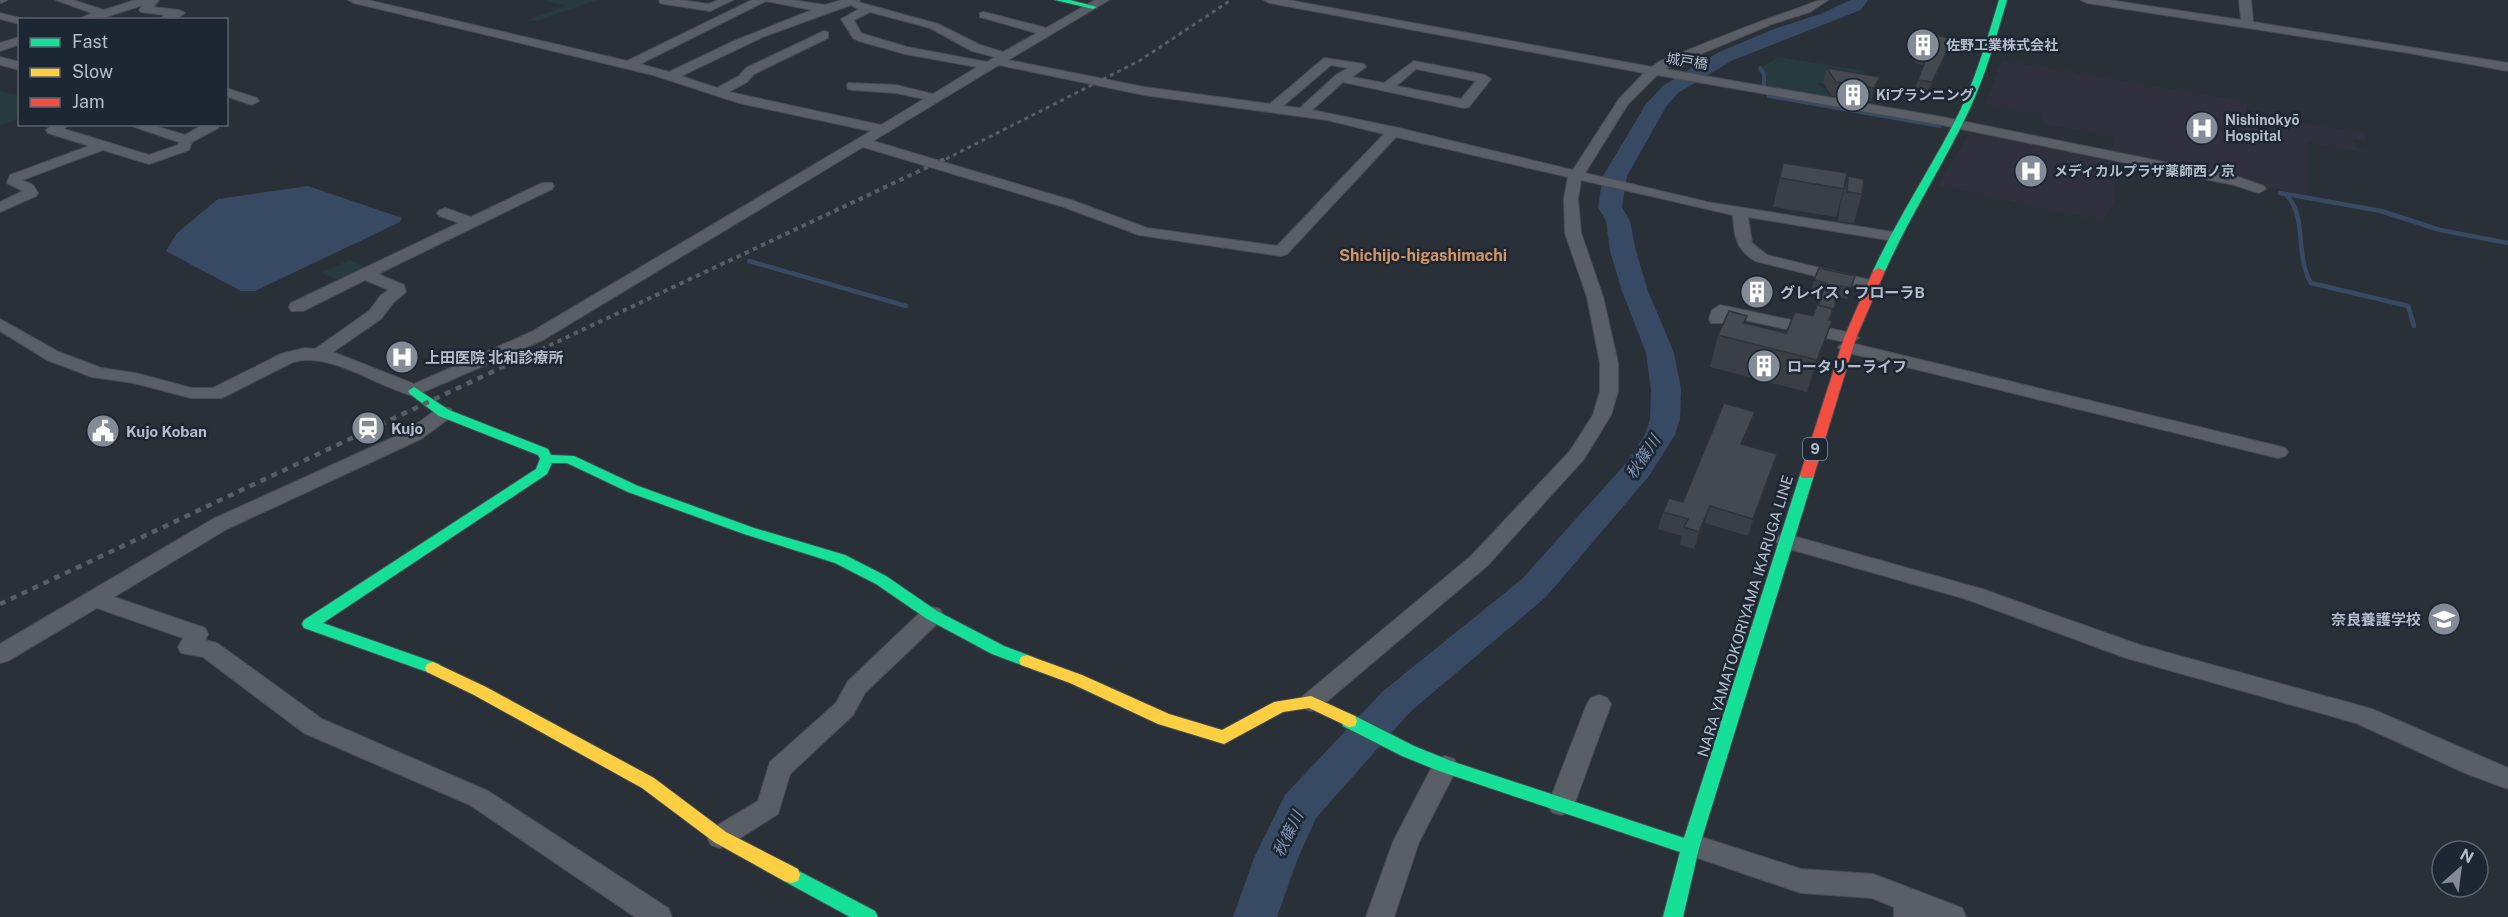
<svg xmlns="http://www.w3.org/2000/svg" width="2508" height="917" viewBox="0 0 2508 917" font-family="'Public Sans','Noto Sans JP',sans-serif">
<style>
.medical{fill:#31303e}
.green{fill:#273a3e}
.water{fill:#384963}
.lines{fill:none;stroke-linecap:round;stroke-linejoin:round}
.stream-far1{stroke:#384963;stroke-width:4}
.stream{stroke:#384963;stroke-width:4.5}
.river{fill:#384963;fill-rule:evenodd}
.street-casing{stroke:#484c53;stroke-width:2}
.fast-casing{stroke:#484c53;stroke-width:2}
.slow-casing{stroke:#484c53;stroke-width:2}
.jam-casing{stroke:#484c53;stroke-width:2}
.street{fill:#5a5e66;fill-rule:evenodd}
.fast{fill:#16e098;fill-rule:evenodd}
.slow{fill:#ffcf43;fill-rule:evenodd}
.jam{fill:#f24e42;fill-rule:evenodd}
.rail-far2{stroke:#595d64;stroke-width:3;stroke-dasharray:4 4;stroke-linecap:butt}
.rail-far1{stroke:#595d64;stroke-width:4;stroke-dasharray:4.5 4.5;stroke-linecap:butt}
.rail{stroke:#595d64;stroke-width:4.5;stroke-dasharray:6 6;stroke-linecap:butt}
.wall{fill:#3a3f45}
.shaded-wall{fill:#303338}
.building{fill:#444950;stroke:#303338;stroke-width:1.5}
.labels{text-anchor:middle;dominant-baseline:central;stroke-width:5;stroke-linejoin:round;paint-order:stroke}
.far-poi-label{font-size:14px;font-weight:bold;fill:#b4bcc9;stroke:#1d2633;text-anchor:start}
.far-street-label{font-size:14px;fill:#b4bcc9;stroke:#1d2633}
.shield{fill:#1d2633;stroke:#878f9c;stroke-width:1.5}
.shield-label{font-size:14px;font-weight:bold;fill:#b4bcc9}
.poi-label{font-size:15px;font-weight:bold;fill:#b4bcc9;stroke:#1d2633;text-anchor:start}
.street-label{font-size:15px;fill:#b4bcc9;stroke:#1d2633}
.neighbourhood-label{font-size:16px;font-weight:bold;fill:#d59563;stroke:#1d2633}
.water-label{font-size:16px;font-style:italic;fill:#7c92b1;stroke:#1d2633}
</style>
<rect width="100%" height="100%" fill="#2a3038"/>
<g class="medical">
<polygon points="2002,60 2248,102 2247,113 2366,133 2366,141 2352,139 2355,147 2369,153 2307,142 2307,196 2112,154 2114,137 2041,123 2042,114 1985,104"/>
<polygon points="1972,128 2117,157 2114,205 2103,221 1938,185"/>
</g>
<g class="green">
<polygon points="543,0 597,0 537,21 525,21 565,6"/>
<polygon points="1778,57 1866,71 1855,88 1817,83 1833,98 1764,85 1764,74 1761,68"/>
<polygon points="0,91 20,96 19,118 0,126"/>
<polygon points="349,260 369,268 342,281 321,273"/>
</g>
<polygon class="water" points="308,186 402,218 400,222 255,291 241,291 166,251 177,233 218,199"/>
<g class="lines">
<g class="stream-far1">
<polyline points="1760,68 1764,74 1764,85"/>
<polyline points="1769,96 1940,126"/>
</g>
<g class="stream">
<polyline points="2280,193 2381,211 2440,230 2508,243"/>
<path d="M2287 196C2307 216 2295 257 2311 283L2408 306 2414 326"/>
<polyline points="749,261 906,306"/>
</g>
<polygon class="river" points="1850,0 1868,0 1861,10 1733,60 1678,93 1666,107 1627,176 1622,207 1630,221 1636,251 1648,291 1674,353 1681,389 1680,419 1675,435 1649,476 1546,597 1410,712 1316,818 1298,858 1277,917 1233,917 1254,858 1285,795 1382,692 1522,579 1627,462 1645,435 1650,419 1651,389 1646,353 1622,291 1610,251 1606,221 1598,207 1603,176 1646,104 1664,85 1719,52 1774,29 1823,13"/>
<g class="street-casing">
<g id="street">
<polygon points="0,0 7,0 1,3"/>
<polygon points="56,0 73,0 104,10 135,0 159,0 153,7 179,10 185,13 174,20 159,20 165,15 141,12 139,10 143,5 96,20 78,20 92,13"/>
<path d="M348 0H368L627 61 752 0H793L825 5 842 0H860L858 2 938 24 980 45 1003 52 1037 33 980 17V13L984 12 1046 28 1095 0H1109L1008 60 1144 87 1270 104 1324 58 1364 64 1366 67 1352 77 1384 83 1414 61 1485 75 1491 79 1469 107 1464 108 1343 82 1312 110 1394 127 1573 170 1619 99 1644 73 1270 3 1264 0H1288L1652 67 1660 61C1704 44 1748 25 1793 10 1807 6 1812 0 1828 0L1810 12 1772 24 1665 69 1942 117 2238 177 2264 186 2266 189 2259 193 2234 185 1942 125 1657 75 1628 104 1585 173 1707 202 1899 233 1902 236 1899 239 1894 241 1748 217 1752 243 1767 255 1878 282 1880 285 1872 290 1755 261C1736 249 1734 236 1733 215L1581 180 1578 199 1581 233 1603 297 1618 363V391L1611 415 1584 459 1487 566 1319 708 1311 711 1303 708 1299 702 1303 696 1471 556 1570 451 1593 415 1600 391V363L1587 297 1565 233 1564 199 1568 177 1396 137 1287 254 1281 256 1139 235 1064 207 863 147 543 340 414 396C377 387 331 351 293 362L222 398H191L134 383 92 377 47 360 0 331V319L59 352 101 368 135 373 192 388H213L281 354 305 348 315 349 369 311 381 295 389 290 365 280 303 311H291L289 307 291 303 459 223 440 216 437 213 440 210 445 208 471 217 542 183H552L554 186 552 189 378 274 404 285 406 292 393 303 381 319 333 352 414 384 531 332 871 131 739 103 653 75 354 3ZM766 1 812 10 734 41 669 72 640 64ZM851 5 859 9 841 19 853 38 859 41 905 54 977 67 933 94 896 85 848 83 847 86 848 89 853 90 896 93 924 99 881 125 729 92 747 82 754 74 828 38V32L824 31 746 68 739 76 717 88 681 76 765 36ZM870 12 930 28 972 51 995 57 987 62 907 47 867 35 861 33 854 20ZM999 65 1144 95 1327 120 1384 134 1277 246 1147 228 1074 201 873 141ZM1331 65 1348 68 1336 75 1300 108 1283 106ZM1416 69 1476 81 1461 99 1396 86Z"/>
<polygon points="659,0 680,0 709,4 718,0 733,0 710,11 664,4 660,3"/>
<polygon points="2081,0 2109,0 2241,20 2239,0 2251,0 2253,22 2508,63 2508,71 2409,53 2087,3"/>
<polygon points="0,13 24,19 25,20 20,20 20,24 0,19"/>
<polygon points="20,37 20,44 0,51 0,43"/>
<polygon points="0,57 20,62 20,70 0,65"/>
<polygon points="226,88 257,98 259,101 252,105 226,96"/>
<polygon points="53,124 69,124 64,129 149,155 178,145 179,142 126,124 148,124 185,135 204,124 218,124 218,128 192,142 189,150 149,164 103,150 22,180 33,185 38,193 36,196 0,212 0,202 23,191 7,183 10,175 89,146 48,133 46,130"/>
<polygon points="1720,305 1856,334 1859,338 1851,343 2278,446 2285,448 2288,452 2285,456 2278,458 1841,351 1838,347 1845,342 1726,316 1723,323 1711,323 1709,319 1712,310"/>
<polygon points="444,407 451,409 453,413 451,417 421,439 227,529 114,597 205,628 208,634 205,640 217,643 322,719 488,791 668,908 672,917 635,917 470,805 304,733 203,657 181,653 178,647 183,638 97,608 8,661 0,663 0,644 213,519 407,431 437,409"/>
<polygon points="1786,534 1982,589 2140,645 2372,709 2508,768 2508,789 2465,773 2356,723 2126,658 1966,599 1779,546 1776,541 1779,536"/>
<polygon points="932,607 940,609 943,615 940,621 865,693 853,715 790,774 778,814 729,845 720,848 711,845 707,837 711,829 758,801 770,762 836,703 848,681 924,609"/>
<polygon points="1599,695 1607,698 1611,704 1574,805 1570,812 1561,815 1552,812 1548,805 1587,704 1591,698"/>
<polygon points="1445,756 1454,759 1458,766 1419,842 1394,917 1366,917 1393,842 1436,759"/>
<polygon points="1692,834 1801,869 1873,874 1962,908 1966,917 1894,917 1894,907 1872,898 1801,893 1683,853 1679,845 1683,837"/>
</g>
</g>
<g class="fast-casing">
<g id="fast">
<polygon points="1055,0 1070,0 1097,7 1093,9"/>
<path d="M1999 0H2007C1996 37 1986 74 1970 108 1944 164 1910 215 1885 271L1879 274 1875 273 1873 271C1899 215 1934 164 1961 109 1977 74 1988 37 1999 0Z"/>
<polygon points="414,387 449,410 548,449 551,455 574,456 638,486 754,528 845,555 886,576 937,611 1004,646 1033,657 1035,661 1033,665 1027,667 992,654 927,619 876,584 835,563 744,534 628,492 567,463 552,463 547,474 323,623 439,664 441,668 439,672 433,674 427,672 304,628 302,624 304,620 536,469 540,459 538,455 439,416 410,394 408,391"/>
<polygon points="1807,471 1814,475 1699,848 1683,917 1663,917 1680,852 1439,771 1402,756 1343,726 1341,721 1343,716 1349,715 1355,716 1414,746 1451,761 1684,838 1800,475"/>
<polygon points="791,867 875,911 878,917 850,917 784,881 782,875 784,869"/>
</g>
</g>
<g class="slow-casing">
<g id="slow">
<polygon points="1027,655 1082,675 1169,714 1222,730 1274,702 1311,696 1355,716 1357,721 1355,726 1349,727 1309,708 1283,712 1224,744 1158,724 1070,683 1021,665 1019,661 1021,657"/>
<polygon points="433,662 486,687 654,778 726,832 798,869 800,875 798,881 791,883 784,881 714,842 642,788 474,695 427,672 425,668 427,664"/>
</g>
</g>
<g class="jam-casing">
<polygon id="jam" points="1879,268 1885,271 1856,338 1814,475 1812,478 1802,478 1800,475 1844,338 1873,271"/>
</g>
<use href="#street" class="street"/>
<use href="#fast" class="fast"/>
<use href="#slow" class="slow"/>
<use href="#jam" class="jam"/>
<polyline class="rail-far2" points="946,159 1139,61 1231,0"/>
<polyline class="rail-far1" points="525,357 949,157"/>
<polyline class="rail" points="0,604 528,355"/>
</g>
<g class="wall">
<polygon points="1917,55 1944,59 1929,91 1915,88 1923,65 1914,63"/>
<polygon points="1827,68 1880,77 1876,91 1870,102 1832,96 1823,82"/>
<polygon points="1783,163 1844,189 1836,217 1773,207"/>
<polygon points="1848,176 1862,194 1854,223 1838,221 1840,205"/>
<polygon points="1855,276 1847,299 1838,297 1830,320 1822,352 1807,392 1710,367 1718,335 1745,323 1786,333 1813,316 1822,294 1811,291 1814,280"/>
<polygon points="1750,428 1743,445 1772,471 1748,536 1705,523 1694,549 1680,545 1682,536 1658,529 1663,512 1683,502"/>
</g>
<g class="shaded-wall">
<polygon points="1947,51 1944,59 1929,91 1932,82"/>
<polygon points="1880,77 1876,91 1870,102 1874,88"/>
<polygon points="1832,321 1822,352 1807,392 1817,360"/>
<polygon points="1755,412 1750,428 1736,461 1741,444"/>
<polygon points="1777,454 1772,471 1748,536 1753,519"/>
<polygon points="1710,506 1705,523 1694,549 1699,532"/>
</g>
<g class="building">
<polygon points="1928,34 1950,38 1947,51 1932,82 1918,80 1927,56 1917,55"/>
<polygon points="1827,68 1880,77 1874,88 1836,82"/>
<polygon points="1783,163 1847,173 1844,189 1780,178"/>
<polygon points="1848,176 1864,179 1862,194 1847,192"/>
<polygon points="1819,268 1855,276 1851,288 1841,286 1832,315 1833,309 1818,305 1826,283 1814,280"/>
<polygon points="1817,305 1833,309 1829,320 1832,321 1817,360 1718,335 1729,311 1747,316 1744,323 1786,333 1795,312 1813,316"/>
<polygon points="1724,403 1755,412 1741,444 1777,454 1753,519 1710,506 1699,532 1684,527 1688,519 1663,512 1669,498 1683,502"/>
</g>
<defs>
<g id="building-disc" transform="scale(1.725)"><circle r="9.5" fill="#848b96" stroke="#1d2633"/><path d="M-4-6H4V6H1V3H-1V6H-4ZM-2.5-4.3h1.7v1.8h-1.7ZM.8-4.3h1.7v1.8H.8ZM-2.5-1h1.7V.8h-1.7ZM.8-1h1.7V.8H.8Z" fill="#fff"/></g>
<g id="hospital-disc" transform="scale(1.725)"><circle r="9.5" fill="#848b96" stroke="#1d2633"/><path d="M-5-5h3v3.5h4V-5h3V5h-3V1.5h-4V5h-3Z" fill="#fff"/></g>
<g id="station-disc" transform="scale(1.725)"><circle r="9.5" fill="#848b96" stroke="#1d2633"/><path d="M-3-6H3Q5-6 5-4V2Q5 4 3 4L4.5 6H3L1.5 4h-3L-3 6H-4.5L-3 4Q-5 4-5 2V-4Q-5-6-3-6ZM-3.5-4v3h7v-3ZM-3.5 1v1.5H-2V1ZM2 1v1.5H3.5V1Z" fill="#fff"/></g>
<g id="civic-disc" transform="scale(1.725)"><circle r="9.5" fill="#848b96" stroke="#1d2633"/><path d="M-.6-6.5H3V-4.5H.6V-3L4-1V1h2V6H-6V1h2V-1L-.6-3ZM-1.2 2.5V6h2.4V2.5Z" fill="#fff"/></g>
<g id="school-disc" transform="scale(1.725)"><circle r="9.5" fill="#848b96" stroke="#1d2633"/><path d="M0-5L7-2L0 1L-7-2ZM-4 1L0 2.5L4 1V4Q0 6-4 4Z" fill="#fff"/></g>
</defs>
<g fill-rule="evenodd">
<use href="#building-disc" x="1923" y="45"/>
<use href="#building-disc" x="1853" y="95"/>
<use href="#hospital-disc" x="2202" y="128"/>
<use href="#hospital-disc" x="2031" y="171"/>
<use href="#building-disc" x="1757" y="292"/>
<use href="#hospital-disc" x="402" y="357"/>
<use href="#building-disc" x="1764" y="366"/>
<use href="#station-disc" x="368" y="428"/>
<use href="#civic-disc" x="103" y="431"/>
<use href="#school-disc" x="2444" y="619"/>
</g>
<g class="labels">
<g class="far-poi-label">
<text x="1946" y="45">佐野工業株式会社</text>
<text x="1876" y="95">Kiプランニング</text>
<text x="2225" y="120">Nishinokyō<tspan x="2225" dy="16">Hospital</tspan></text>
<text x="2054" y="171">メディカルプラザ薬師西ノ京</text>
</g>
<g class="far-street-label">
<text transform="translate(1687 61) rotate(9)">城戸橋</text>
</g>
<rect class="shield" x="1803" y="438" width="24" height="22" rx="4.5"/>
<g class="shield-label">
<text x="1815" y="449">9</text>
</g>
<g class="poi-label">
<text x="1780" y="292">グレイス・フローラB</text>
<text x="425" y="357">上田医院 北和診療所</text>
<text x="1787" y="366">ロータリーライフ</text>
<text x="391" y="428">Kujo</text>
<text x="126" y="431">Kujo Koban</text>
<text x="2421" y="619" text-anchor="end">奈良養護学校</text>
</g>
<g class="street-label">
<text transform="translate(1745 616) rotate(-73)">NARA YAMATOKORIYAMA IKARUGA LINE</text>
</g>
<g class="neighbourhood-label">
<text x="1423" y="255">Shichijo-higashimachi</text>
</g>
<g class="water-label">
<text transform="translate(1643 457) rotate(-56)">秋篠川</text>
<text transform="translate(1288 834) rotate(-64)">秋篠川</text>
</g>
</g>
<rect x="18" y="18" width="210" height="108" fill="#1d2633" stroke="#59626f" stroke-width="1.5"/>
<rect x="30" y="38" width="30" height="9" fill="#16e098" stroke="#59626f" stroke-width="1.5"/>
<text x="72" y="48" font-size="18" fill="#b4bcc9">Fast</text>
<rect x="30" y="68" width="30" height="9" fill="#ffcf43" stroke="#59626f" stroke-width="1.5"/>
<text x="72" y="78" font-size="18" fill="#b4bcc9">Slow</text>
<rect x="30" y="98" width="30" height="9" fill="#f24e42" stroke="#59626f" stroke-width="1.5"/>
<text x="72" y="108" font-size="18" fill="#b4bcc9">Jam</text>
<g transform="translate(2460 869) rotate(28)"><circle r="28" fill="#1d2633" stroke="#59626f" stroke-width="1.5"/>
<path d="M0-4.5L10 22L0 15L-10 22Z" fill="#848b96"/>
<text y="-9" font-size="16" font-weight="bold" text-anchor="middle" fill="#b4bcc9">N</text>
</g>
</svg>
